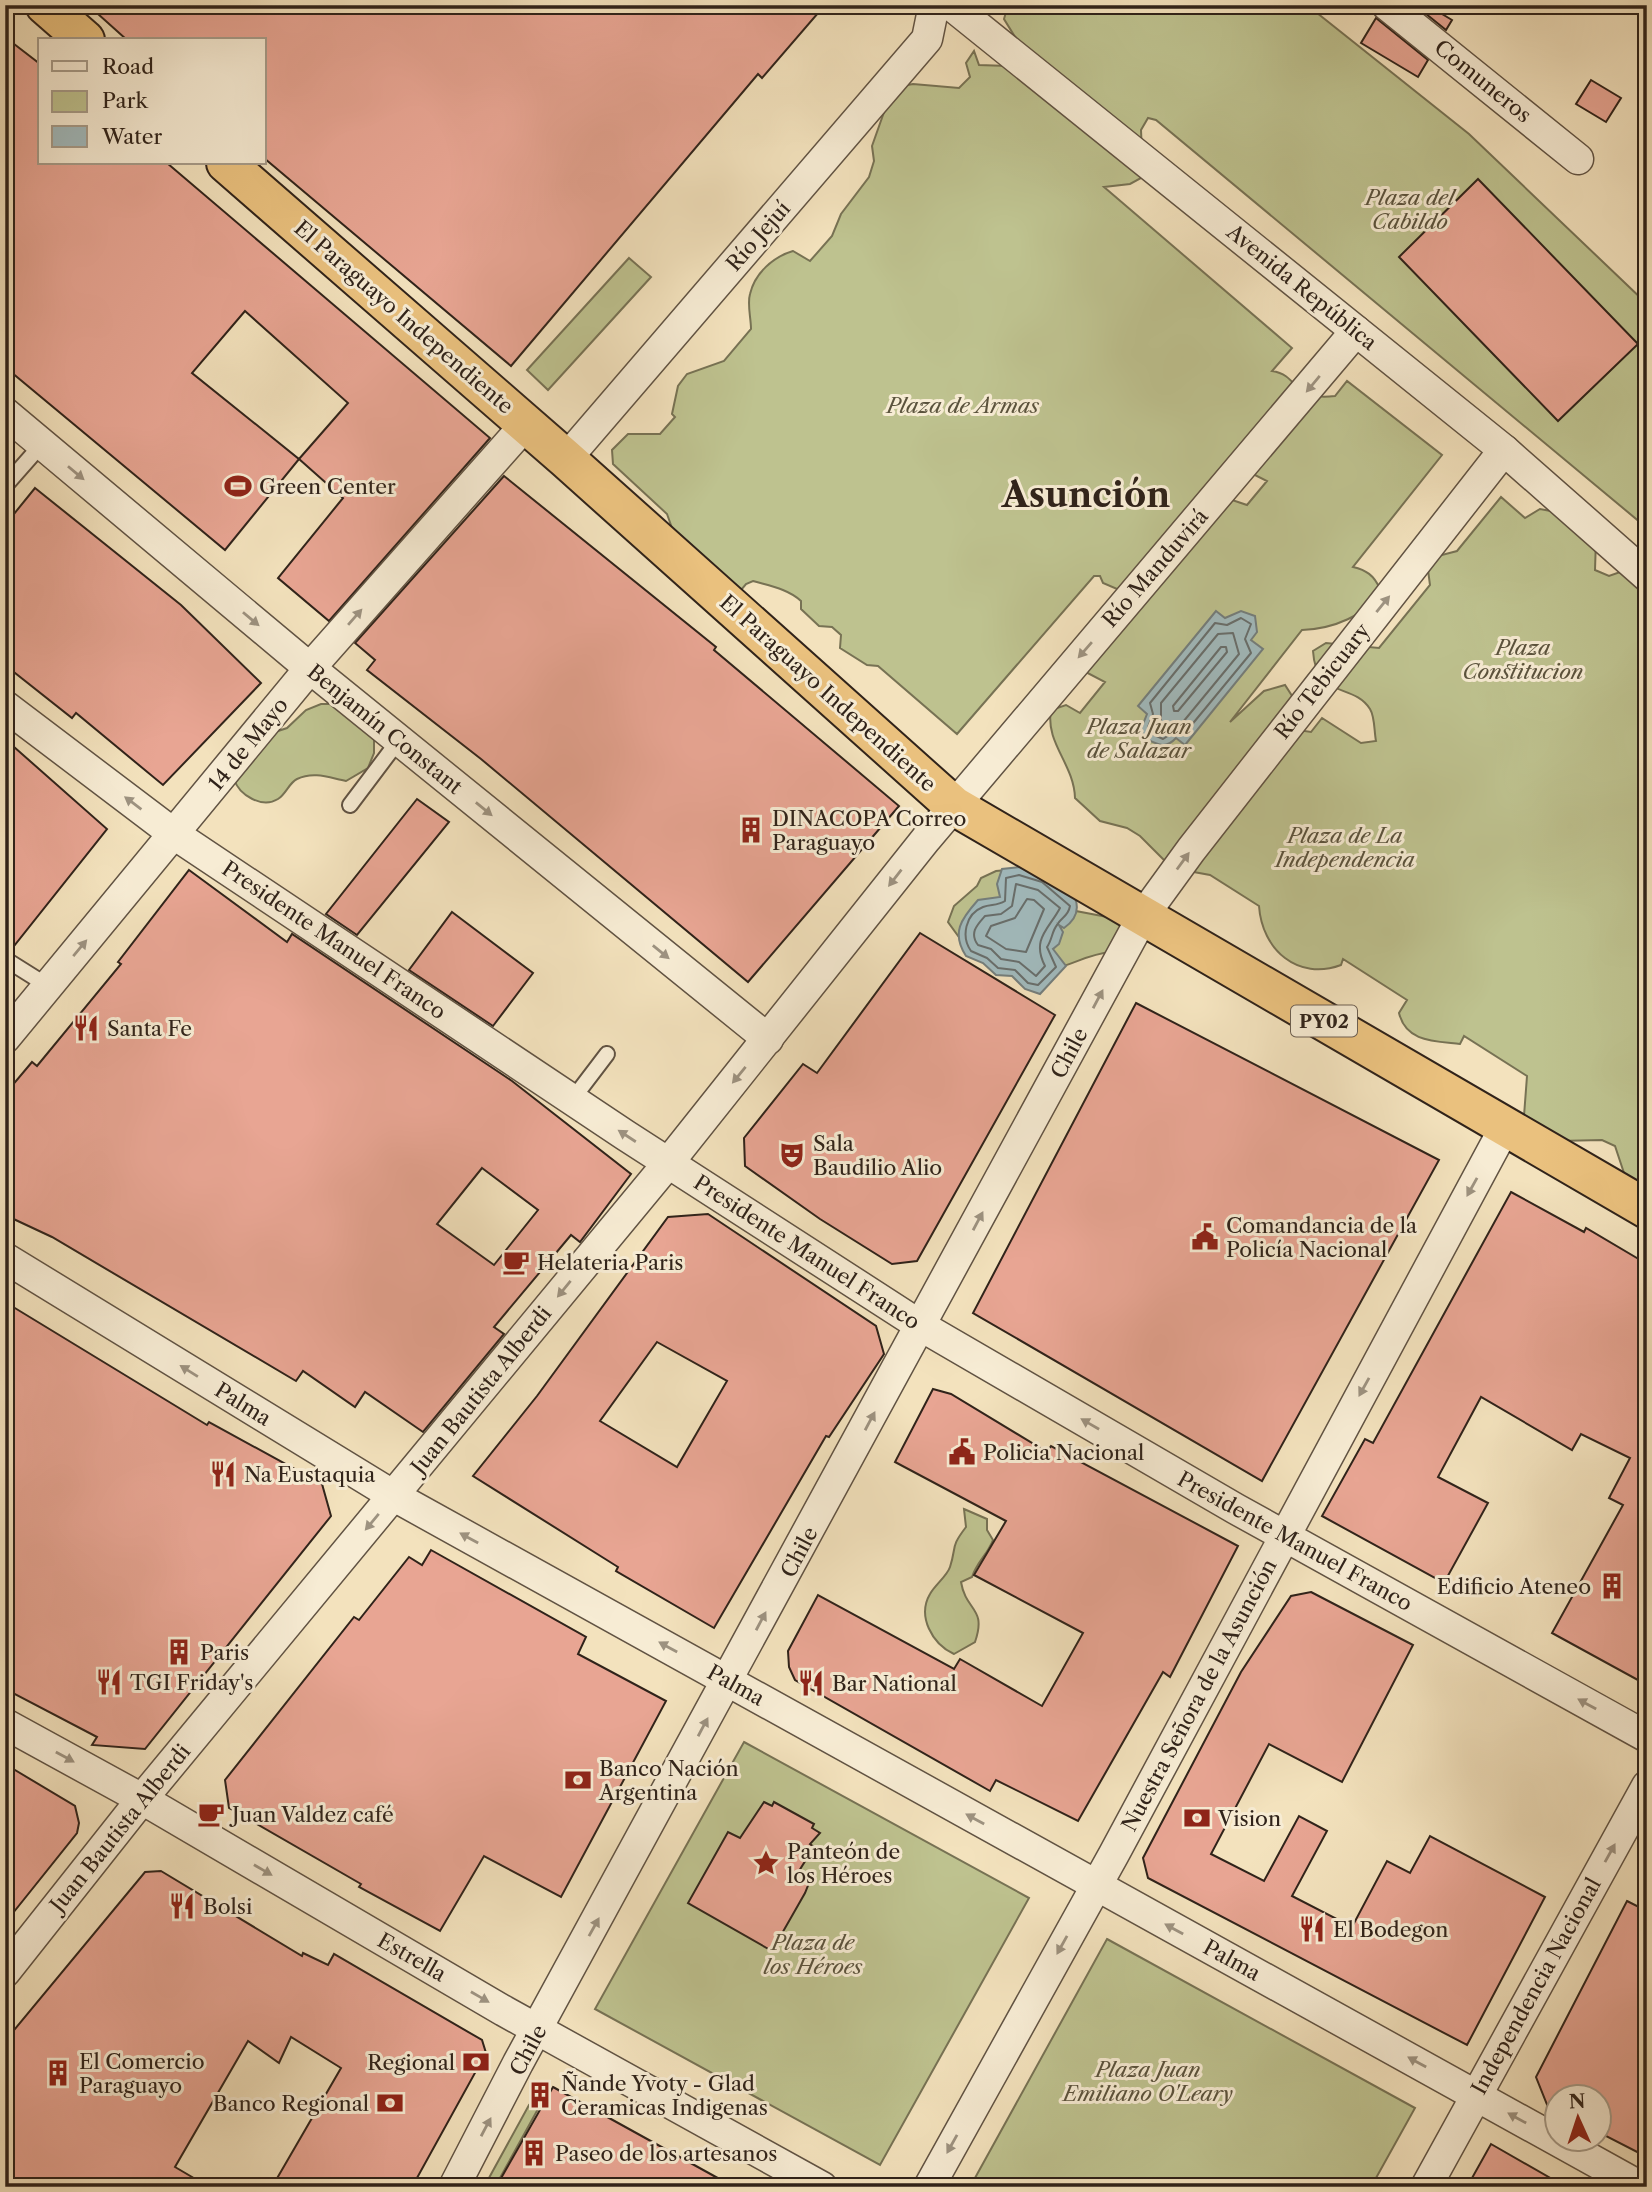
<svg xmlns="http://www.w3.org/2000/svg" width="1652" height="2192" viewBox="0 0 1652 2192" font-family="'Libre Caslon Text',serif">
<style>
.green{fill:#bec28f;stroke:#777254;stroke-width:2;fill-rule:evenodd}
.water{fill:#a1babd;stroke:#747e7c;stroke-width:2}
.lines{fill:none;stroke-linecap:round;stroke-linejoin:round}
.shore{stroke:#686e6c;stroke-width:2}
.building{fill:#e8a593;stroke:#30231a;stroke-width:2;fill-rule:evenodd}
.lane-casing{stroke:#615343;stroke-width:18}
.street-casing{stroke:#615343;stroke-width:33}
.highway-casing{stroke:#30231a;stroke-width:42}
.lane{stroke:#f7ecd4;stroke-width:14}
.street{stroke:#f7ecd4;stroke-width:30}
.highway{stroke:#eac17e;stroke-width:38}
.oneway{fill:#9d9280}
.labels{text-anchor:middle;dominant-baseline:central;stroke-width:6;stroke-linejoin:round;paint-order:stroke}
.shield{fill:#f7ecd4;stroke:#6c5f52;stroke-width:2}
.shield-label{font-size:19px;font-weight:bold;fill:#30231a}
.street-label{font-size:21px;fill:#30231a;stroke:#f7ecd4}
.park-label{font-size:21px;font-style:italic;fill:#5b533d;stroke:#f7ecd4}
.poi-label{font-size:21px;fill:#30231a;stroke:#f7ecd4;text-anchor:start}
.town-label{font-size:35px;font-weight:bold;fill:#30231a;stroke:#f7ecd4}
</style>
<rect width="100%" height="100%" fill="#f3e2bd"/>
<filter id="stains"><feTurbulence type="fractalNoise" baseFrequency=".00286" numOctaves="4"/><feColorMatrix values="0 0 0 0 .2 0 0 0 0 .09 0 0 0 0 .02 0 0 0 .5 -.17"/></filter>
<radialGradient id="worn" r=".72"><stop offset=".6" stop-color="#630" stop-opacity="0"/><stop offset="1" stop-color="#630" stop-opacity=".3"/></radialGradient>
<g class="green">
<path d="M1008 5H1307L1469 134 1647 304V528L1156 120 1148 118 1141 130 1143 177 1130 184 1104 187 1292 348 1272 371C1302 376 1288 401 1335 396L1347 381 1442 455 1353 567C1366 570 1374 575 1380 589 1369 616 1331 629 1302 630L1230 722 1264 691 1285 685 1294 699 1284 728 1311 732 1322 718 1361 743 1376 741C1374 731 1375 717 1370 709 1353 682 1316 700 1313 651L1326 643 1379 648 1430 585 1428 570 1434 557 1457 551 1501 497 1525 518 1540 509 1556 512 1596 539 1595 570 1609 576 1623 571 1647 570V1194L1624 1173 1615 1146 1602 1140 1558 1141 1524 1116 1527 1076 1464 1036 1460 1044C1434 1041 1406 1042 1399 1013L1407 1000 1343 959 1341 965C1298 981 1262 950 1259 906L1210 875 1172 868 1140 836 1127 828 1100 821 1075 798C1074 764 1045 743 1051 710L1066 705 1080 713 1105 682 1080 669 1132 588 1117 589 1103 583 1100 576H1094L957 734 878 666 867 665 840 648 841 635 832 627 819 626 801 609V601C788 589 770 586 753 581L746 584 736 596 677 542 667 514 613 464 612 450 628 434H660L675 417 672 414 678 386 687 374 724 361 751 329C751 318 747 304 750 294 755 273 773 257 793 251L810 261 832 236 841 214 869 177 874 161 872 146 888 101 897 87 913 84 959 88 970 77 966 63 974 51 979 65 1008 66 1020 45 1004 19ZM1247 471 1267 481 1247 505 1229 499Z"/>
<polygon points="629,258 651,277 548,390 527,370"/>
<path d="M321 704H347L374 729V753L368 768 346 781C330 778 314 771 297 779 289 783 286 794 278 799 262 809 239 795 234 779L263 736 287 728 306 710Z"/>
<path d="M1019 869 1076 911 1123 920 1111 952C1088 954 1075 964 1053 969L961 940 948 922 954 906 977 886 981 878 996 871Z"/>
<path d="M964 1509 987 1519V1530L993 1540C987 1555 977 1562 972 1577L961 1582C966 1612 987 1607 975 1642L954 1654C932 1644 917 1616 930 1594 935 1585 947 1576 950 1567 957 1545 950 1548 966 1527Z"/>
<polygon points="744,1742 1029,1898 880,2165 595,2009"/>
<polygon points="1107,1939 1415,2108 1371,2187 970,2187"/>
<polygon points="529,2105 538,2109 495,2187 484,2187"/>
</g>
<g class="water">
<path d="M1216 611 1225 618 1241 611 1255 616 1257 632 1251 640 1263 649 1185 745 1176 738C1165 750 1157 744 1144 738L1141 729 1147 714 1138 706Z"/>
<path d="M1020 867 1075 898C1080 911 1074 921 1064 928L1059 925 1063 932 1059 944 1053 949 1066 966 1040 994 1025 989 1012 976 996 975 983 963 966 956C951 933 961 919 978 900L1000 897 997 884 1002 869Z"/>
</g>
<g class="lines">
<g class="shore">
<polygon points="1241,618 1251,624 1245,639 1251,653 1185,733 1174,732 1163,739 1150,733 1148,727 1153,714 1150,703 1215,623 1227,625"/>
<polygon points="1233,633 1239,654 1183,722 1161,726 1161,703 1218,634"/>
<polygon points="1221,647 1226,647 1227,652 1178,711 1174,711 1173,706"/>
<path d="M1019 875 1042 882 1070 906C1068 917 1062 916 1057 925 1052 931 1052 940 1047 947L1056 967 1038 985 1028 983 1015 970 998 968 987 958 971 951C961 937 965 914 983 907 991 904 997 906 1005 901L1006 878Z"/>
<path d="M1016 884 1038 890 1060 908C1049 929 1031 939 1045 966L1036 976 1019 962 1001 959 991 949 978 945C969 933 977 925 985 916L1001 914 1012 906Z"/>
<polygon points="1027,899 1034,900 1044,909 1026,952 1006,949 986,936 991,926 1015,918"/>
</g>
</g>
<g class="building">
<polygon points="88,5 825,5 762,78 758,74 511,366 264,158 264,40 127,40"/>
<polygon points="1415,5 1427,5 1452,20 1446,30"/>
<polygon points="1376,18 1428,60 1418,77 1361,43"/>
<path d="M5 37 40 64V163H167L490 438 329 621 278 578 343 498 299 459 225 550 5 367ZM245 311 348 403 299 459 192 373Z"/>
<polygon points="1591,80 1621,98 1606,122 1576,104"/>
<polygon points="1478,179 1638,344 1558,421 1399,257"/>
<polygon points="504,476 716,647 714,650 899,806 748,982 481,759 367,670 375,660 355,643"/>
<polygon points="35,488 181,605 261,683 163,785 76,713 72,718 5,665 5,525"/>
<polygon points="5,739 107,829 10,951 5,949"/>
<polygon points="417,799 449,822 357,935 326,914"/>
<path d="M189 870 287 942 292 934 512 1081 631 1174 580 1242 571 1235 494 1327 504 1334 423 1432 365 1392 355 1407 303 1371 296 1381 52 1237 5 1215V1094L32 1062 37 1066 121 964 118 962ZM482 1168 538 1210 494 1265 437 1224Z"/>
<polygon points="452,912 533,973 493,1026 409,970"/>
<polygon points="920,933 1055,1015 917,1261 892,1264 820,1219 745,1166 744,1138 803,1064 817,1073"/>
<polygon points="1136,1003 1439,1160 1262,1481 973,1313"/>
<polygon points="1511,1192 1584,1232 1586,1228 1647,1264 1647,1685 1552,1633 1623,1505 1609,1498 1630,1458 1581,1434 1572,1450 1481,1397 1438,1477 1488,1503 1444,1583 1322,1516 1365,1439 1373,1443"/>
<path d="M708 1214 876 1326 884 1354 829 1437 826 1436 714 1628 616 1571 618 1567 473 1476 537 1396 668 1217ZM657 1342 727 1381 677 1467 600 1421Z"/>
<polygon points="5,1302 207,1425 209,1422 322,1484 331,1516 145,1749 92,1745 97,1737 5,1689"/>
<polygon points="933,1389 951,1394 1047,1452 1051,1446 1238,1546 1170,1677 1163,1672 1078,1821 996,1780 990,1791 795,1680 789,1667 788,1651 818,1595 954,1669 960,1659 1042,1706 1083,1633 974,1575 1006,1521 895,1462"/>
<polygon points="431,1550 586,1637 578,1654 666,1701 561,1897 484,1856 440,1931 359,1887 361,1884 229,1808 225,1780 354,1617 359,1620 409,1557 422,1565"/>
<polygon points="1311,1592 1413,1645 1342,1782 1269,1744 1211,1854 1264,1881 1299,1816 1327,1831 1292,1896 1352,1927 1387,1861 1410,1873 1430,1836 1545,1897 1467,2045 1148,1878 1143,1858 1241,1672 1291,1596"/>
<polygon points="5,1764 75,1806 79,1823 77,1833 5,1923"/>
<polygon points="764,1802 772,1806 774,1802 814,1824 812,1828 820,1833 810,1844 814,1847 799,1871 811,1878 805,1893 772,1951 688,1903 728,1832 740,1838"/>
<polygon points="161,1871 302,1956 303,1953 328,1965 334,1954 482,2040 486,2053 412,2187 272,2187 341,2068 291,2037 279,2063 248,2041 175,2167 209,2187 5,2187 5,2041 145,1872"/>
<polygon points="1627,1901 1647,1911 1647,2157 1600,2133 1600,2097 1558,2097 1558,2112 1548,2107 1536,2077"/>
<polygon points="553,2087 734,2187 496,2187"/>
<polygon points="1491,2144 1566,2187 1467,2187"/>
</g>
<g class="lines">
<g class="lane-casing">
<g id="lane">
<polyline points="5,486 42,444"/>
<polyline points="350,805 399,740"/>
<polyline points="5,959 48,986"/>
<polyline points="572,1100 607,1054"/>
</g>
</g>
<g class="street-casing">
<g id="street">
<polyline points="951,5 1504,450 1647,576"/>
<polyline points="1387,5 1578,159"/>
<polyline points="5,413 300,660 768,1039"/>
<polyline points="566,459 927,39 934,5"/>
<polyline points="5,706 174,834 625,1135 921,1326 1236,1509 1647,1737"/>
<polyline points="5,1038 310,668 526,424"/>
<polyline points="5,1258 394,1496 1641,2187"/>
<polyline points="5,1724 142,1799 504,2011 822,2187"/>
<polyline points="5,1972 142,1799 669,1162 926,839 1356,331"/>
<polyline points="454,2187 518,2063 1143,916 1191,850 1504,450"/>
<polyline points="929,2187 1114,1854 1505,1127"/>
<polyline points="1426,2187 1647,1786"/>
</g>
</g>
<g class="highway-casing">
<g id="highway">
<polyline points="45,5 85,40"/>
<polyline points="226,163 566,459 954,806 1647,1209"/>
</g>
</g>
<use href="#lane" class="lane"/>
<use href="#street" class="street"/>
<use href="#highway" class="highway"/>
</g>
<defs><path id="oneway-solid" d="M-6-.8H1V-3.2L6.5 0L1 3.2V.8H-6Z" transform="scale(1.75)"/></defs>
<g class="oneway">
<use href="#oneway-solid" transform="translate(1313 384) rotate(130)"/>
<use href="#oneway-solid" transform="translate(76 473) rotate(40)"/>
<use href="#oneway-solid" transform="translate(1383 604) rotate(-51)"/>
<use href="#oneway-solid" transform="translate(355 617) rotate(-49)"/>
<use href="#oneway-solid" transform="translate(251 619) rotate(40)"/>
<use href="#oneway-solid" transform="translate(1085 650) rotate(131)"/>
<use href="#oneway-solid" transform="translate(133 803) rotate(-143)"/>
<use href="#oneway-solid" transform="translate(484 809) rotate(39)"/>
<use href="#oneway-solid" transform="translate(1183 861) rotate(-54)"/>
<use href="#oneway-solid" transform="translate(895 878) rotate(128)"/>
<use href="#oneway-solid" transform="translate(80 948) rotate(-50)"/>
<use href="#oneway-solid" transform="translate(661 952) rotate(39)"/>
<use href="#oneway-solid" transform="translate(1098 999) rotate(-62)"/>
<use href="#oneway-solid" transform="translate(739 1075) rotate(129)"/>
<use href="#oneway-solid" transform="translate(627 1136) rotate(-147)"/>
<use href="#oneway-solid" transform="translate(1472 1187) rotate(119)"/>
<use href="#oneway-solid" transform="translate(978 1221) rotate(-62)"/>
<use href="#oneway-solid" transform="translate(564 1289) rotate(129)"/>
<use href="#oneway-solid" transform="translate(189 1371) rotate(-148)"/>
<use href="#oneway-solid" transform="translate(1364 1387) rotate(119)"/>
<use href="#oneway-solid" transform="translate(870 1421) rotate(-62)"/>
<use href="#oneway-solid" transform="translate(1090 1424) rotate(-150)"/>
<use href="#oneway-solid" transform="translate(372 1522) rotate(130)"/>
<use href="#oneway-solid" transform="translate(469 1538) rotate(-151)"/>
<use href="#oneway-solid" transform="translate(761 1621) rotate(-62)"/>
<use href="#oneway-solid" transform="translate(668 1647) rotate(-151)"/>
<use href="#oneway-solid" transform="translate(1587 1704) rotate(-151)"/>
<use href="#oneway-solid" transform="translate(703 1727) rotate(-62)"/>
<use href="#oneway-solid" transform="translate(65 1757) rotate(29)"/>
<use href="#oneway-solid" transform="translate(975 1819) rotate(-151)"/>
<use href="#oneway-solid" transform="translate(1610 1853) rotate(-61)"/>
<use href="#oneway-solid" transform="translate(263 1870) rotate(30)"/>
<use href="#oneway-solid" transform="translate(594 1927) rotate(-61)"/>
<use href="#oneway-solid" transform="translate(1174 1929) rotate(-151)"/>
<use href="#oneway-solid" transform="translate(1062 1945) rotate(119)"/>
<use href="#oneway-solid" transform="translate(480 1997) rotate(30)"/>
<use href="#oneway-solid" transform="translate(1417 2062) rotate(-151)"/>
<use href="#oneway-solid" transform="translate(1517 2118) rotate(-151)"/>
<use href="#oneway-solid" transform="translate(486 2127) rotate(-62)"/>
<use href="#oneway-solid" transform="translate(952 2144) rotate(119)"/>
</g>
<defs>
<g id="stadium-bare" transform="scale(2.1)"><path d="M0-5a6.5 5 0 1 0 0 10a6.5 5 0 1 0 0-10ZM-3.5-1.8h7v3.6h-7Z" fill="#8f2418" stroke="#f7ecd4" stroke-width="2.5" paint-order="stroke"/></g>
<g id="building-bare" transform="scale(2.1)"><path d="M-4-6H4V6H1V3H-1V6H-4ZM-2.5-4.3h1.7v1.8h-1.7ZM.8-4.3h1.7v1.8H.8ZM-2.5-1h1.7V.8h-1.7ZM.8-1h1.7V.8H.8Z" fill="#8f2418" stroke="#f7ecd4" stroke-width="2.5" paint-order="stroke"/></g>
<g id="restaurant-bare" transform="scale(2.1)"><path d="M-5-6h1v4h1v-4h1v4h1v-4h1v5L-1.5 .5V6h-2V.5L-5-1ZM5-6V6H3V1.5H1.5Q1.5-4 5-6Z" fill="#8f2418" stroke="#f7ecd4" stroke-width="2.5" paint-order="stroke"/></g>
<g id="theatre-bare" transform="scale(2.1)"><path d="M-5-5.5Q0-4 5-5.5V0Q5 5 0 6Q-5 5-5 0ZM-3.3-2.5H-1v1.5H-3.3ZM1-2.5H3.3v1.5H1ZM-2.8 1Q0 5.5 2.8 1Z" fill="#8f2418" stroke="#f7ecd4" stroke-width="2.5" paint-order="stroke"/></g>
<g id="civic-bare" transform="scale(2.1)"><path d="M-.6-6.5H3V-4.5H.6V-3L4-1V1h2V6H-6V1h2V-1L-.6-3ZM-1.2 2.5V6h2.4V2.5Z" fill="#8f2418" stroke="#f7ecd4" stroke-width="2.5" paint-order="stroke"/></g>
<g id="cafe-bare" transform="scale(2.1)"><path d="M-5.5-4.5H6V0H3Q3 3.5 0 3.5H-2.5Q-5.5 3.5-5.5 0ZM3-3.2v2h1.7v-2ZM-6 4.5H4V6H-6Z" fill="#8f2418" stroke="#f7ecd4" stroke-width="2.5" paint-order="stroke"/></g>
<g id="bank-bare" transform="scale(2.1)"><path d="M-6-4H6V4H-6ZM0-2.3a2.3 2.3 0 1 0 0 4.6a2.3 2.3 0 1 0 0-4.6Z" fill="#8f2418" stroke="#f7ecd4" stroke-width="2.5" paint-order="stroke"/></g>
<g id="sight-bare" transform="scale(2.1)"><path d="M0-6L1.8-2.2L6-1.7L2.9 1.2L3.7 5.4L0 3.3L-3.7 5.4L-2.9 1.2L-6-1.7L-1.8-2.2Z" fill="#8f2418" stroke="#f7ecd4" stroke-width="2.5" paint-order="stroke"/></g>
</defs>
<g fill-rule="evenodd">
<use href="#stadium-bare" x="238" y="486"/>
<use href="#building-bare" x="751" y="830"/>
<use href="#restaurant-bare" x="86" y="1028"/>
<use href="#theatre-bare" x="792" y="1155"/>
<use href="#civic-bare" x="1205" y="1237"/>
<use href="#cafe-bare" x="516" y="1262"/>
<use href="#civic-bare" x="962" y="1452"/>
<use href="#restaurant-bare" x="223" y="1474"/>
<use href="#building-bare" x="1612" y="1586"/>
<use href="#building-bare" x="179" y="1652"/>
<use href="#restaurant-bare" x="109" y="1682"/>
<use href="#restaurant-bare" x="811" y="1683"/>
<use href="#bank-bare" x="578" y="1780"/>
<use href="#cafe-bare" x="211" y="1814"/>
<use href="#bank-bare" x="1197" y="1818"/>
<use href="#sight-bare" x="766" y="1863"/>
<use href="#restaurant-bare" x="182" y="1906"/>
<use href="#restaurant-bare" x="1312" y="1929"/>
<use href="#bank-bare" x="476" y="2062"/>
<use href="#building-bare" x="58" y="2073"/>
<use href="#building-bare" x="540" y="2095"/>
<use href="#bank-bare" x="390" y="2103"/>
<use href="#building-bare" x="534" y="2153"/>
</g>
<g class="labels">
<rect class="shield" x="1291" y="1005.5" width="66" height="31" rx="5"/>
<g class="shield-label">
<text x="1324" y="1021">PY02</text>
</g>
<g class="street-label">
<text transform="translate(1483 81) rotate(39)">Comuneros</text>
<text transform="translate(758 236) rotate(-49)">Río Jejuí</text>
<text transform="translate(1302 287) rotate(39)">Avenida República</text>
<text transform="translate(404 317) rotate(41)">El Paraguayo Independiente</text>
<text transform="translate(1155 568) rotate(-49)">Río Manduvirá</text>
<text transform="translate(1322 681) rotate(-52)">Río Tebicuary</text>
<text transform="translate(828 693) rotate(42)">El Paraguayo Independiente</text>
<text transform="translate(385 729) rotate(39)">Benjamín Constant</text>
<text transform="translate(248 744) rotate(-51)">14 de Mayo</text>
<text transform="translate(334 940) rotate(34)">Presidente Manuel Franco</text>
<text transform="translate(1069 1053) rotate(-62)">Chile</text>
<text transform="translate(807 1252) rotate(33)">Presidente Manuel Franco</text>
<text transform="translate(481 1390) rotate(-51)">Juan Bautista Alberdi</text>
<text transform="translate(243 1404) rotate(32)">Palma</text>
<text transform="translate(1295 1541) rotate(29)">Presidente Manuel Franco</text>
<text transform="translate(799 1552) rotate(-62)">Chile</text>
<text transform="translate(736 1685) rotate(29)">Palma</text>
<text transform="translate(1199 1695) rotate(-62)">Nuestra Señora de la Asunción</text>
<text transform="translate(120 1828) rotate(-51)">Juan Bautista Alberdi</text>
<text transform="translate(412 1957) rotate(30)">Estrella</text>
<text transform="translate(1232 1960) rotate(29)">Palma</text>
<text transform="translate(1536 1986) rotate(-61)">Independencia Nacional</text>
<text transform="translate(528 2050) rotate(-62)">Chile</text>
</g>
<g class="park-label">
<text x="1410" y="197">Plaza del<tspan x="1410" dy="24">Cabildo</tspan></text>
<text x="963" y="405">Plaza de Armas</text>
<text x="1523" y="647">Plaza<tspan x="1523" dy="24">Constitucion</tspan></text>
<text x="1139" y="726">Plaza Juan<tspan x="1139" dy="24">de Salazar</tspan></text>
<text x="1345" y="835">Plaza de La<tspan x="1345" dy="24">Independencia</tspan></text>
<text x="813" y="1942">Plaza de<tspan x="813" dy="24">los Héroes</tspan></text>
<text x="1148" y="2069">Plaza Juan<tspan x="1148" dy="24">Emiliano O'Leary</tspan></text>
</g>
<g class="poi-label">
<text x="259" y="486">Green Center</text>
<text x="772" y="818">DINACOPA Correo<tspan x="772" dy="24">Paraguayo</tspan></text>
<text x="107" y="1028">Santa Fe</text>
<text x="813" y="1143">Sala<tspan x="813" dy="24">Baudilio Alio</tspan></text>
<text x="1226" y="1225">Comandancia de la<tspan x="1226" dy="24">Policía Nacional</tspan></text>
<text x="537" y="1262">Helateria Paris</text>
<text x="983" y="1452">Policia Nacional</text>
<text x="244" y="1474">Na Eustaquia</text>
<text x="1591" y="1586" text-anchor="end">Edificio Ateneo</text>
<text x="200" y="1652">Paris</text>
<text x="130" y="1682">TGI Friday's</text>
<text x="832" y="1683">Bar National</text>
<text x="599" y="1768">Banco Nación<tspan x="599" dy="24">Argentina</tspan></text>
<text x="232" y="1814">Juan Valdez café</text>
<text x="1218" y="1818">Vision</text>
<text x="787" y="1851">Panteón de<tspan x="787" dy="24">los Héroes</tspan></text>
<text x="203" y="1906">Bolsi</text>
<text x="1333" y="1929">El Bodegon</text>
<text x="79" y="2061">El Comercio<tspan x="79" dy="24">Paraguayo</tspan></text>
<text x="455" y="2062" text-anchor="end">Regional</text>
<text x="561" y="2083">Ñande Yvoty - Glad<tspan x="561" dy="24">Ceramicas Indigenas</tspan></text>
<text x="369" y="2103" text-anchor="end">Banco Regional</text>
<text x="555" y="2153">Paseo de los artesanos</text>
</g>
<g class="town-label">
<text x="1086" y="494">Asunción</text>
</g>
</g>
<rect width="1652" height="2192" fill="none" stroke="#f3e2bd" stroke-width="28"/>
<rect x="7" y="7" width="1638" height="2178" fill="none" stroke="#30231a" stroke-width="3.5"/>
<rect x="14" y="14" width="1624" height="2164" fill="none" stroke="#30231a" stroke-width="2"/>
<rect x="38" y="38" width="228" height="126" fill="#f7ecd4" stroke="#a79c8a" stroke-width="2"/>
<rect x="52" y="61" width="35" height="10" fill="#f7ecd4" stroke="#a79c8a" stroke-width="2"/>
<text x="102" y="74" font-size="21" fill="#30231a">Road</text>
<rect x="52" y="91" width="35" height="21" fill="#bec28f" stroke="#a79c8a" stroke-width="2"/>
<text x="102" y="108" font-size="21" fill="#30231a">Park</text>
<rect x="52" y="126" width="35" height="21" fill="#a1babd" stroke="#a79c8a" stroke-width="2"/>
<text x="102" y="144" font-size="21" fill="#30231a">Water</text>
<g transform="translate(1578 2118) rotate(357)"><circle r="33" fill="#f7ecd4" stroke="#a79c8a" stroke-width="2"/>
<path d="M0-5L12 26L0 18L-12 26Z" fill="#8f2418"/>
<text y="-10" font-size="19" font-weight="bold" text-anchor="middle" fill="#30231a">N</text>
</g>
<rect width="100%" height="100%" filter="url(#stains)"/>
<rect width="100%" height="100%" fill="url(#worn)"/>
</svg>
